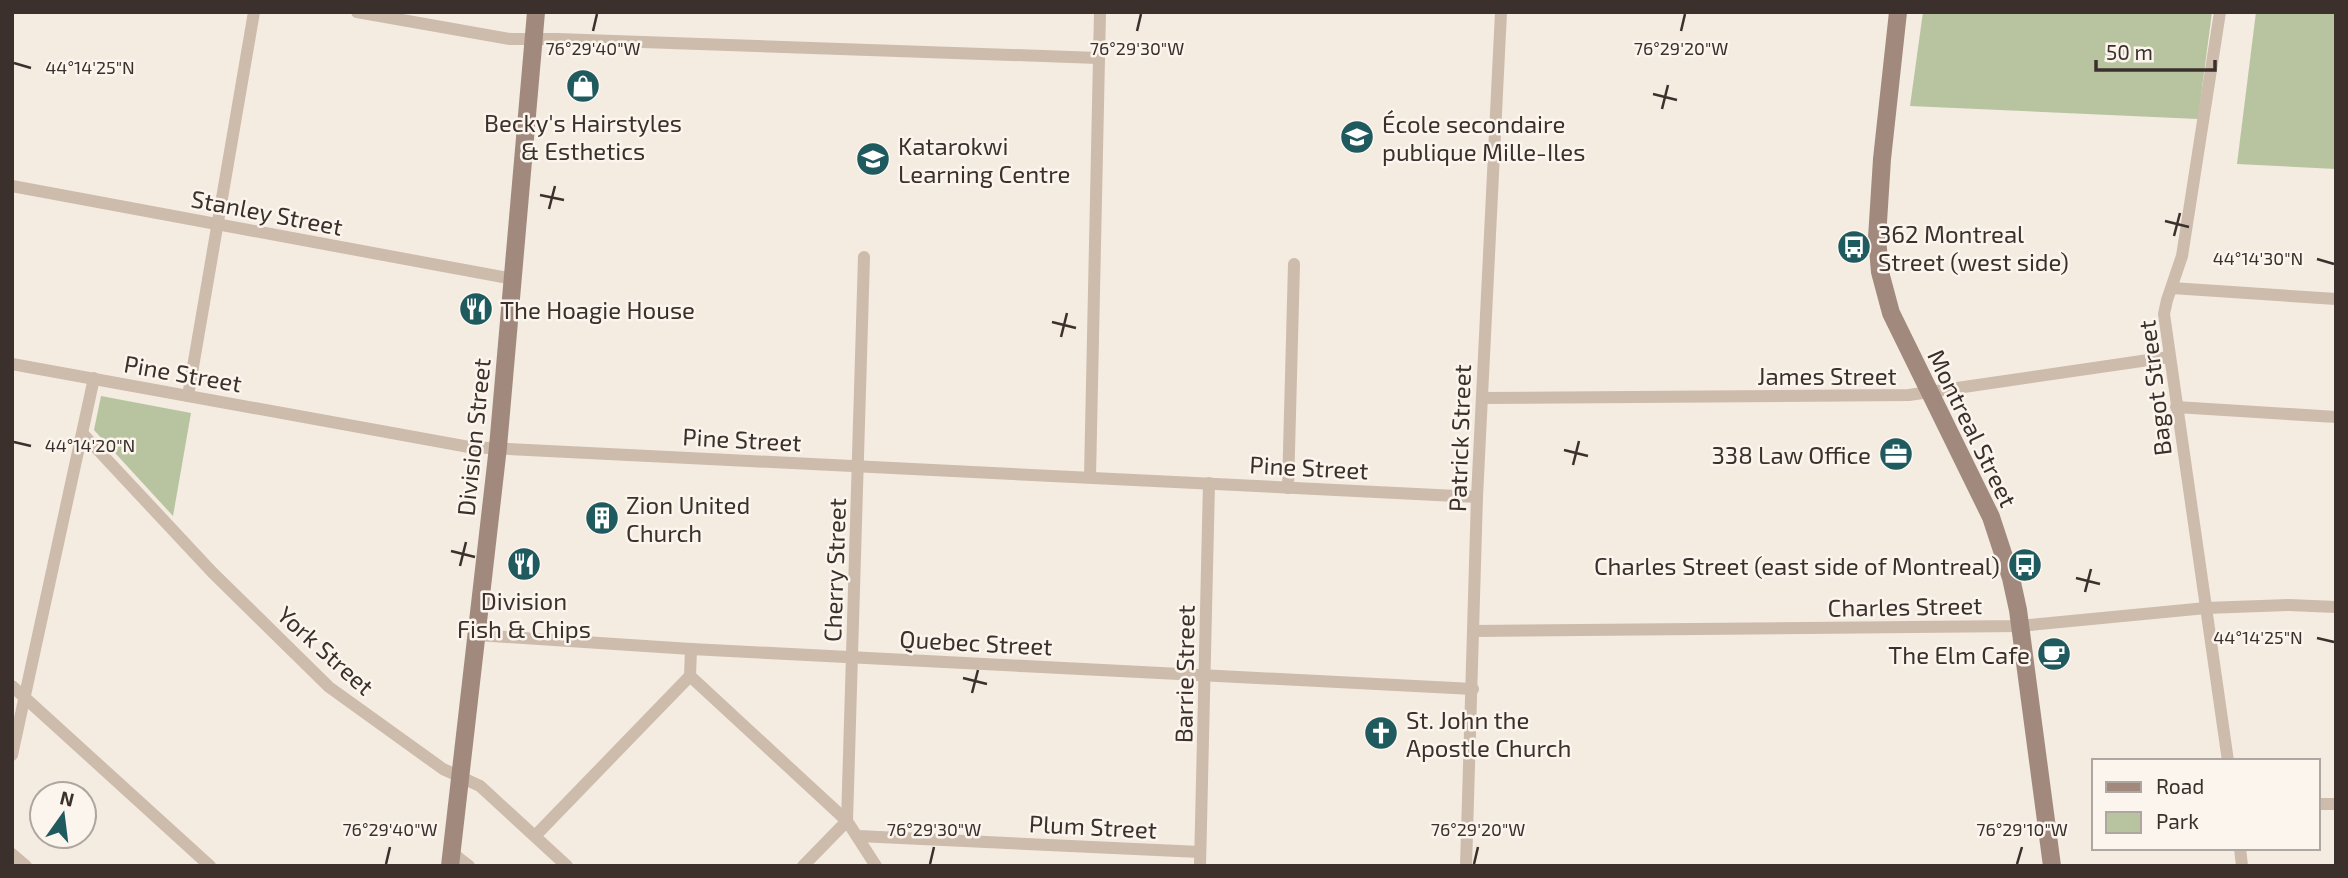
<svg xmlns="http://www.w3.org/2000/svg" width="2348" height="878" viewBox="0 0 2348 878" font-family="'Exo 2',sans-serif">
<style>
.green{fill:#b8c4a0}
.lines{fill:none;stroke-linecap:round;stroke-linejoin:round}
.minor{stroke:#cdbbac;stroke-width:12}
.secondary{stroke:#a18a7d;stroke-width:18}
.ticks{fill:none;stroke:#3b302b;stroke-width:2.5}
.labels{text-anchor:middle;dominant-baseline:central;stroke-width:5;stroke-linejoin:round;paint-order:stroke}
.poi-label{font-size:24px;fill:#3b302b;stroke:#fbf5ee;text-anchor:start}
.street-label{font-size:24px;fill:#3b302b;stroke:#fbf5ee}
.ticks-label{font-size:18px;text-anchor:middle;fill:#3b302b;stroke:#fbf5ee;stroke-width:5;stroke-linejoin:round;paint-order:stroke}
</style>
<rect width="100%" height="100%" fill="#f4ebe1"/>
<g class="green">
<polygon points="1923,12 2212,12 2198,119 1910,106"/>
<polygon points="2256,12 2336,12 2336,169 2237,164"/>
<polygon points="101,396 191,413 173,516 94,430"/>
</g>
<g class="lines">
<g class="minor">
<polyline points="357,12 510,39 557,39 1098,58"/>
<polyline points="2220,12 2182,256 2167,300 2164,314 2228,761"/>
<polyline points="12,186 513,279"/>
<polyline points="2172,288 2336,299"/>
<polyline points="12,364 469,447 1477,497"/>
<polyline points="188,396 254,12"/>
<polyline points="1482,398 1909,395 2169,357"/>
<polyline points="2176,407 2336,417"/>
<polyline points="83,434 212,572 329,687 443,769 480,786 567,866"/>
<polyline points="1090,477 1100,12"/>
<polyline points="1288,488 1294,264"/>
<polyline points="1474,631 2020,626 2206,608 2289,605 2336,607"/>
<polyline points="477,635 691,649 1473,689"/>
<polyline points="691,649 690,676 847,821 876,866"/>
<polyline points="12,686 210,866"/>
<polyline points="12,755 94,378"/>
<polyline points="2318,804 2336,804"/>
<polyline points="535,836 690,676"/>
<polyline points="858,836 1200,852"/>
<polyline points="2240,848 2242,866"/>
<polyline points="451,852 469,866"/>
<polyline points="12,854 26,866"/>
<polyline points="803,866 847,821 864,257"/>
<polyline points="1200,866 1209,483"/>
<polyline points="1466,866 1477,497 1501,12"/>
</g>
<g class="secondary">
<polyline points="1898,12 1882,159 1877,238 1880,272 1891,313 1991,517 2011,578 2018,610 2052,866"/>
<polyline points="450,866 498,447 536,12"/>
</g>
</g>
<path class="ticks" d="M593 31 597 14M1137 31 1141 14M1681 31 1685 14M14 63 31 68M1653 94 1677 100M1662 109 1668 85M540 195 564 200M549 209 555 186M2165 221 2189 227M2174 236 2180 213M2317 259 2334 264M1052 322 1076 328M1061 337 1067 313M14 442 31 446M1564 450 1588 456M1573 465 1579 441M451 551 475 557M460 566 466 542M2076 578 2100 584M2085 592 2091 569M2317 638 2334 642M963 678 987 684M972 693 978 670M386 864 390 847M930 864 934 847M1474 864 1478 847M2017 864 2022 847"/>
<defs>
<g id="shop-disc" transform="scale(1.75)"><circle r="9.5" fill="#1f5a5e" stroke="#fbf5ee"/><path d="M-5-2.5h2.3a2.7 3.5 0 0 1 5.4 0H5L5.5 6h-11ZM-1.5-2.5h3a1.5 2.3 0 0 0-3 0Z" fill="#fff"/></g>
<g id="school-disc" transform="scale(1.75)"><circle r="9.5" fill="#1f5a5e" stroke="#fbf5ee"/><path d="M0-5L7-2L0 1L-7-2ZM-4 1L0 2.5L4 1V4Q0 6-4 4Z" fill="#fff"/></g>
<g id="bus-disc" transform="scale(1.75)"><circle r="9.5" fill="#1f5a5e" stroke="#fbf5ee"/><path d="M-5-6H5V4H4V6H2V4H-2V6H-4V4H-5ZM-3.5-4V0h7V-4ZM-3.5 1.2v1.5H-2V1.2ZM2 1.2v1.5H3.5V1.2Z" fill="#fff"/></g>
<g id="restaurant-disc" transform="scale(1.75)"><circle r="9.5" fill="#1f5a5e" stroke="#fbf5ee"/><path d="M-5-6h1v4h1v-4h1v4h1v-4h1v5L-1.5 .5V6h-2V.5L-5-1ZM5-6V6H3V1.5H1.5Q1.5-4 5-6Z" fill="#fff"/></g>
<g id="office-disc" transform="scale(1.75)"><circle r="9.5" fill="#1f5a5e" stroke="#fbf5ee"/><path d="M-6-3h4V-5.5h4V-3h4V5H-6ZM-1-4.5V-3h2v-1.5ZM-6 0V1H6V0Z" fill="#fff"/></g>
<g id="building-disc" transform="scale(1.75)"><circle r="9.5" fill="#1f5a5e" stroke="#fbf5ee"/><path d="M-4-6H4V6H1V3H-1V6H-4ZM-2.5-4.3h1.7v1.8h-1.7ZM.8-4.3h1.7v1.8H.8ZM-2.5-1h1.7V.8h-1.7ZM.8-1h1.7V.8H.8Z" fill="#fff"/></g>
<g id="cafe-disc" transform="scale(1.75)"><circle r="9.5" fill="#1f5a5e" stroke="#fbf5ee"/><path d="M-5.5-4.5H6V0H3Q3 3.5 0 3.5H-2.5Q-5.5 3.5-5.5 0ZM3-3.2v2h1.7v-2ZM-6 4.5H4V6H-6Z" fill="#fff"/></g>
<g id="church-disc" transform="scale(1.75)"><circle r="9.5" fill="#1f5a5e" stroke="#fbf5ee"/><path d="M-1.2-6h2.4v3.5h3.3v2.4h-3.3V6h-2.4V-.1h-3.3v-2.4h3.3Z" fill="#fff"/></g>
</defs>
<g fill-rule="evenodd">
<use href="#shop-disc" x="583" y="86"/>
<use href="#school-disc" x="1357" y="137"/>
<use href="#school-disc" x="873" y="159"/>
<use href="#bus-disc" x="1854" y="247"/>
<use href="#restaurant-disc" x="476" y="309"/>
<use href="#office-disc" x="1896" y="454"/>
<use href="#building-disc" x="602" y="518"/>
<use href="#restaurant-disc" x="524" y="564"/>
<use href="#bus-disc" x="2025" y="565"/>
<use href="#cafe-disc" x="2054" y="654"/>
<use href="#church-disc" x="1381" y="733"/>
</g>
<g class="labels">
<g class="poi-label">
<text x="583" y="122" text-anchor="middle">Becky's Hairstyles<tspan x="583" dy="28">&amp; Esthetics</tspan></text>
<text x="1382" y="123">École secondaire<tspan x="1382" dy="28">publique Mille-Iles</tspan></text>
<text x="898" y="145">Katarokwi<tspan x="898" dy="28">Learning Centre</tspan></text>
<text x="1878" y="233">362 Montreal<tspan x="1878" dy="28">Street (west side)</tspan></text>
<text x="500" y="309">The Hoagie House</text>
<text x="1871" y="454" text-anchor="end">338 Law Office</text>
<text x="626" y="504">Zion United<tspan x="626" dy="28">Church</tspan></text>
<text x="2000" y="565" text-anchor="end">Charles Street (east side of Montreal)</text>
<text x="524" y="600" text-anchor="middle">Division<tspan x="524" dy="28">Fish &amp; Chips</tspan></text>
<text x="2030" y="654" text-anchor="end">The Elm Cafe</text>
<text x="1406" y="719">St. John the<tspan x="1406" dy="28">Apostle Church</tspan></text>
</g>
<g class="street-label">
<text transform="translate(267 212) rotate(11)">Stanley Street</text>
<text transform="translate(183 373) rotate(10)">Pine Street</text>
<text x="1827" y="375">James Street</text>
<text transform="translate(2154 388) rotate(-97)">Bagot Street</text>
<text transform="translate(1973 428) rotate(64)">Montreal Street</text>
<text transform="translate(473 437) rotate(-84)">Division Street</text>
<text transform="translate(1459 438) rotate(-88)">Patrick Street</text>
<text transform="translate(742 439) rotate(3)">Pine Street</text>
<text transform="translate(1309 467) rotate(3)">Pine Street</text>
<text transform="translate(834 570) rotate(-88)">Cherry Street</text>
<text transform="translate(1905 606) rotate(-1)">Charles Street</text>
<text transform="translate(976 642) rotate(3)">Quebec Street</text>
<text transform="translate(326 650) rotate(42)">York Street</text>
<text transform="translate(1184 674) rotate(-89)">Barrie Street</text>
<text transform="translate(1093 826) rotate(3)">Plum Street</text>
</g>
</g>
<g class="ticks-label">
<text x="593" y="55">76°29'40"W</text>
<text x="1137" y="55">76°29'30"W</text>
<text x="1681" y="55">76°29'20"W</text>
<text x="90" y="74">44°14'25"N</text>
<text x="2258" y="265">44°14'30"N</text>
<text x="90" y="452">44°14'20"N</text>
<text x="2258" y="644">44°14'25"N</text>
<text x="390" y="836">76°29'40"W</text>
<text x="934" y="836">76°29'30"W</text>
<text x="1478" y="836">76°29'20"W</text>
<text x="2022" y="836">76°29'10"W</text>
</g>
<rect width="2348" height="878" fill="none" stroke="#3b302b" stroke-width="28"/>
<rect x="2092" y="759" width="228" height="91" fill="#fbf5ee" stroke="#aea6a0" stroke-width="2"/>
<rect x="2106" y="782" width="35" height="10" fill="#a18a7d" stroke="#aea6a0" stroke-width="2"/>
<text x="2156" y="794" font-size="21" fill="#3b302b">Road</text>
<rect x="2106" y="812" width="35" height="21" fill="#b8c4a0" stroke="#aea6a0" stroke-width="2"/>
<text x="2156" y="829" font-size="21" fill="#3b302b">Park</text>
<g transform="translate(63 815) rotate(14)"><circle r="33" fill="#fbf5ee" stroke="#aea6a0" stroke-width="2"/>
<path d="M0-5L12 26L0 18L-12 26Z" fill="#1f5a5e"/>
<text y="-10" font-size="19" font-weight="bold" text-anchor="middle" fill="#3b302b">N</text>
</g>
<path d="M2096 60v10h119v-10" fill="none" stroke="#3b302b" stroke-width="3.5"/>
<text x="2106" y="60" font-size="21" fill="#3b302b" stroke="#fbf5ee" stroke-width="5" paint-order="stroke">50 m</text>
</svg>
